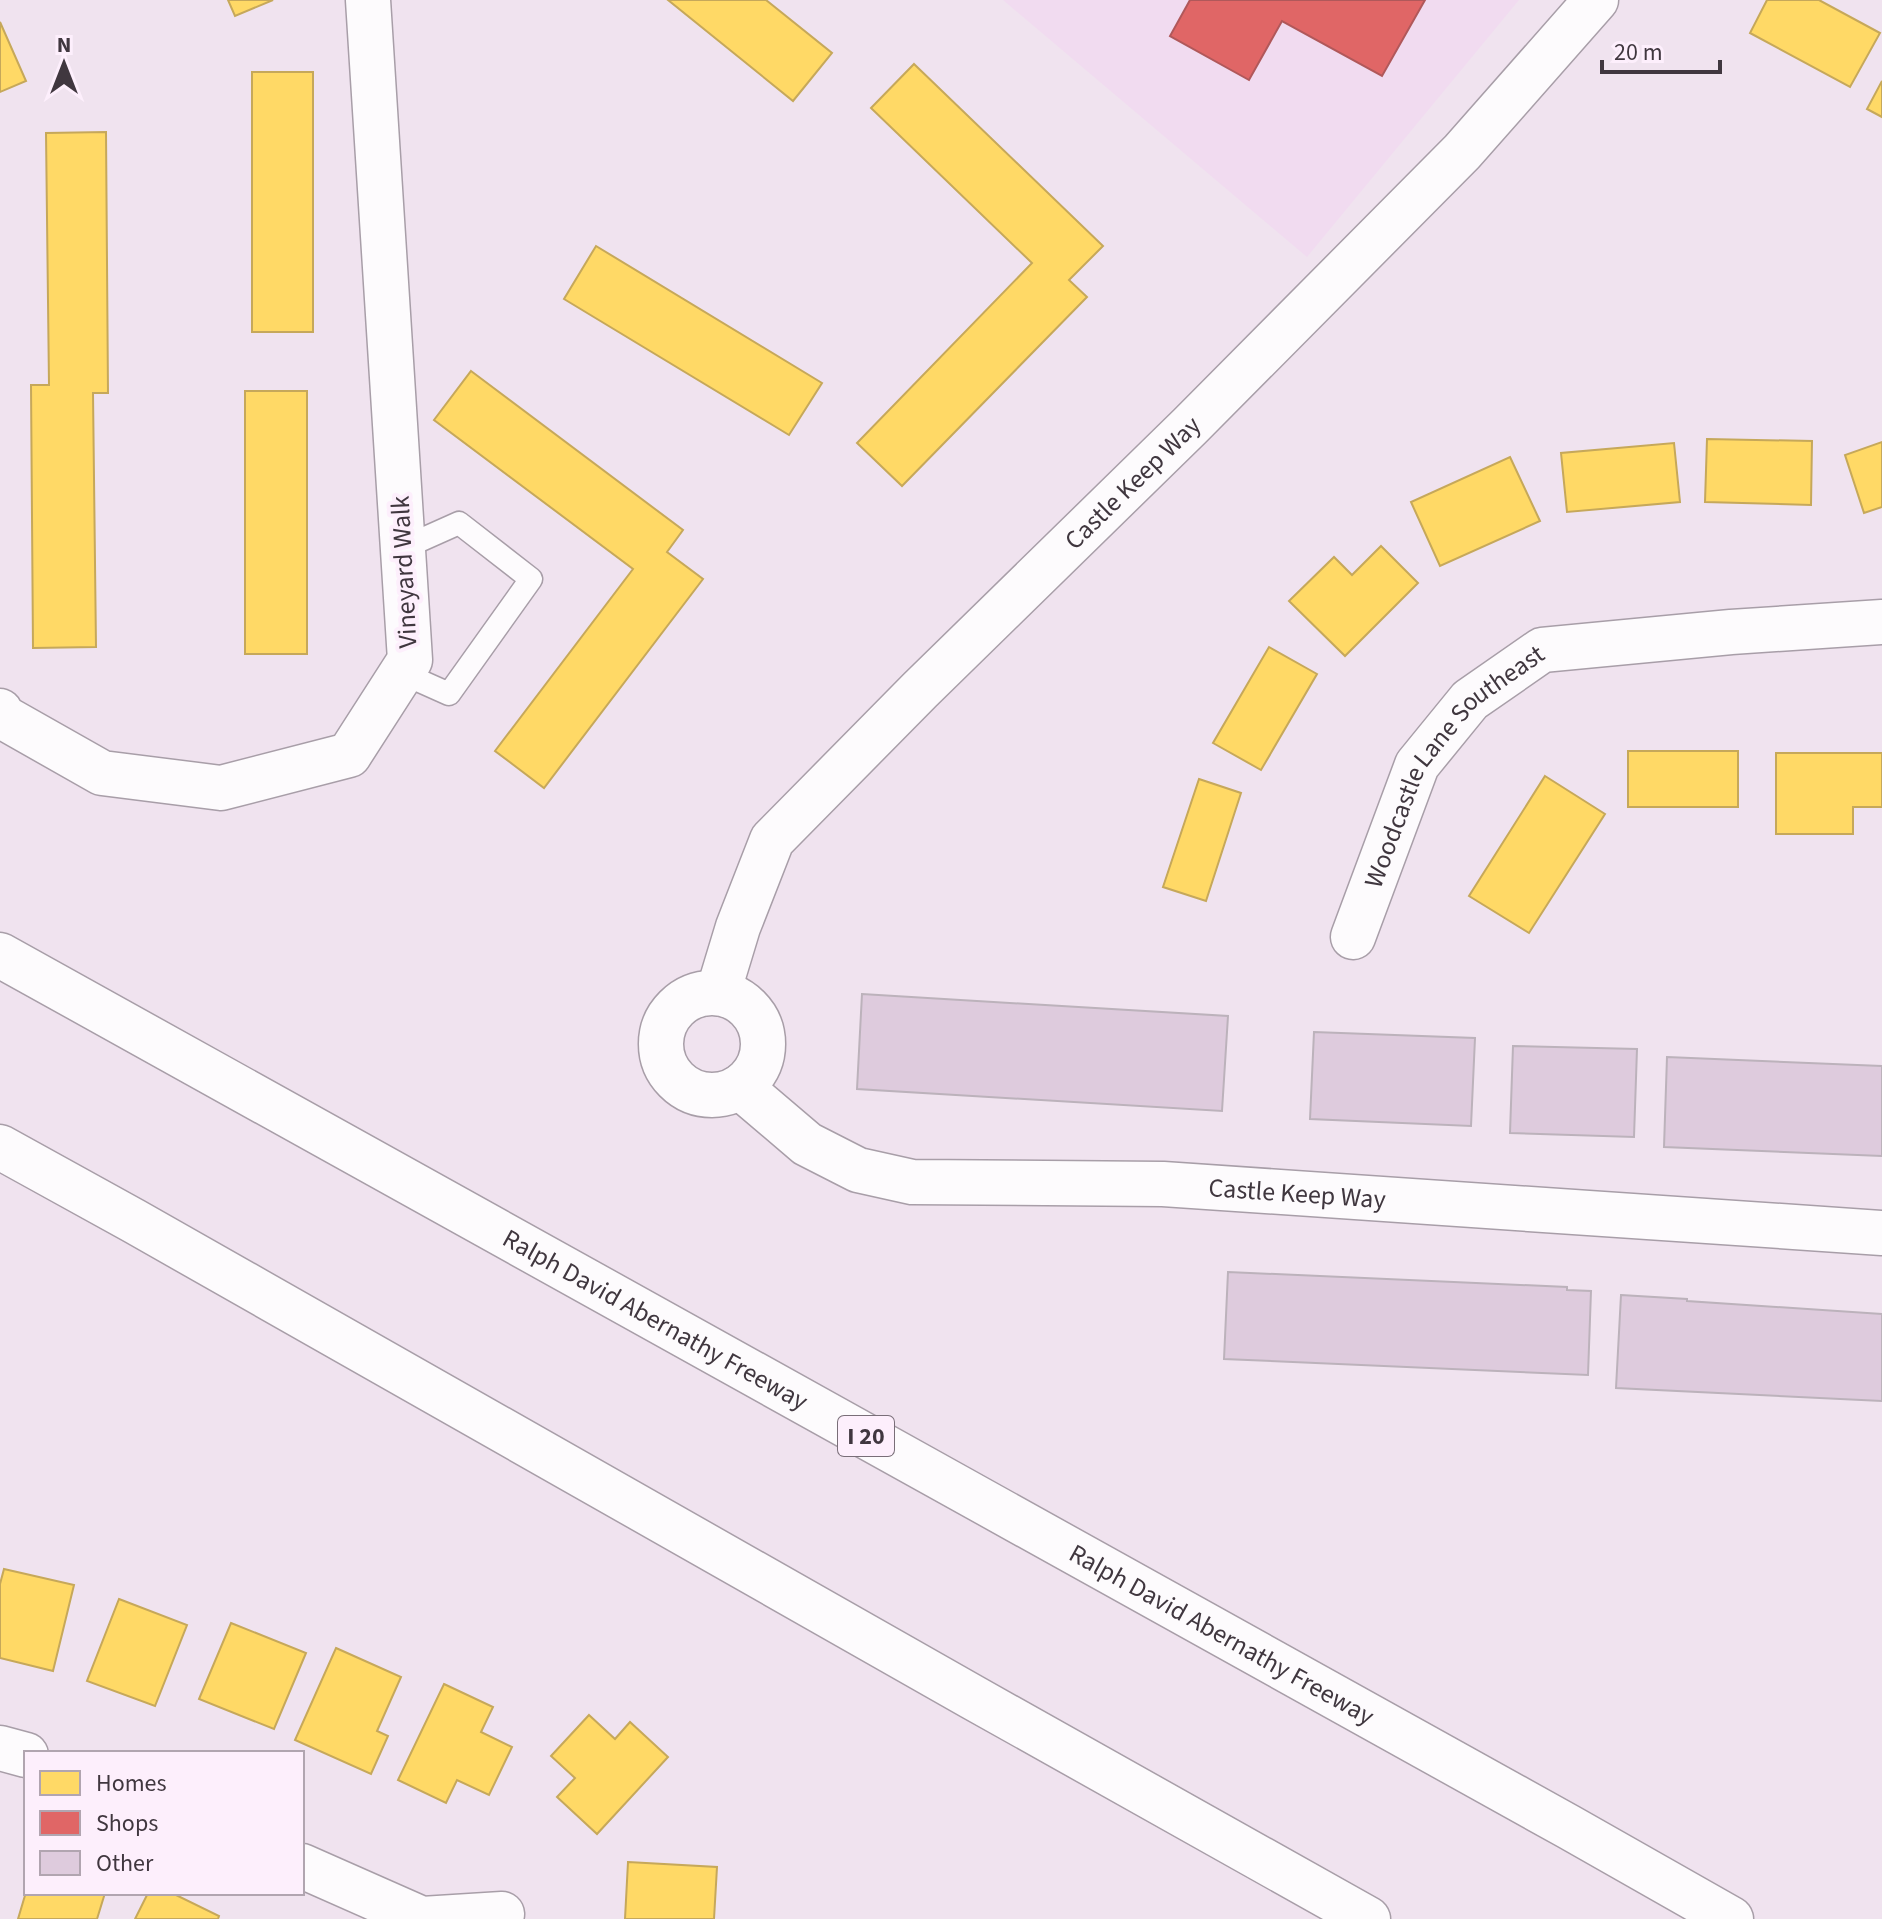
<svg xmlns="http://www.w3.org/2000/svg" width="1882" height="1919" viewBox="0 0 1882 1919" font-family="'Source Sans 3',sans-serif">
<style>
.built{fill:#f1dbf0}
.homes{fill:#ffd966;stroke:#c6a85a;stroke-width:2}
.shops{fill:#e06666;stroke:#b0585a;stroke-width:2}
.building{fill:#decbdd;stroke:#bcb2bb;stroke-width:2}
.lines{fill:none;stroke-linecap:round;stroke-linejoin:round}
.lane-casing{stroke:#a89ea8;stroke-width:25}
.street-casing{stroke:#a89ea8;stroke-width:47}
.highway-casing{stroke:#a89ea8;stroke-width:47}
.lane{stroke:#fdfbfd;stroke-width:22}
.street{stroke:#fdfbfd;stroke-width:44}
.highway{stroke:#fdfbfd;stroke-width:44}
.labels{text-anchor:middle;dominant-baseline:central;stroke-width:8;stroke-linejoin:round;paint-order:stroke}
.shield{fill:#fdeffc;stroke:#796e78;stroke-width:2}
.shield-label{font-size:24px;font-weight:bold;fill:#40373f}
.street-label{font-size:26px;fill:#40373f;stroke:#fdeffc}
</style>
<rect width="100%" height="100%" fill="#f0e3ef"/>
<polygon class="built" points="1003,0 1519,0 1307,257"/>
<g class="homes">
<polygon points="228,0 273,0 235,16"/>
<polygon points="668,0 766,0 832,53 793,101"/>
<polygon points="1767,0 1819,0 1880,33 1850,87 1750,33"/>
<polygon points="0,22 26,81 0,92"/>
<polygon points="914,64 1103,246 1069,280 1087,297 902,486 857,443 1032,263 871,108"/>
<rect x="252" y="72" width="61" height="260"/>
<polygon points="1882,81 1882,117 1867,109"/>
<polygon points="106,132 108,393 93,393 96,647 33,648 31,385 49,385 46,133"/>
<polygon points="596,246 822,383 789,435 564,299"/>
<polygon points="471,371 683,530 667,552 703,579 544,788 495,751 633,569 434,420"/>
<rect x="245" y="391" width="62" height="263"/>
<polygon points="1707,439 1812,441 1811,505 1705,502"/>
<polygon points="1882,442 1882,507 1864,513 1845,455"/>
<polygon points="1674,443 1680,502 1567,512 1561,453"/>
<polygon points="1510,457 1540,521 1440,566 1411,502"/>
<polygon points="1381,546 1418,583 1345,656 1289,601 1334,557 1352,575"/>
<polygon points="1269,647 1317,674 1261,770 1213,743"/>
<rect x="1628" y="751" width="110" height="56"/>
<polygon points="1776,753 1882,753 1882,807 1853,807 1853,834 1776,834"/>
<polygon points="1545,776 1605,814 1529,933 1469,896"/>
<polygon points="1199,779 1241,793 1206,901 1163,887"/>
<polygon points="4,1569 74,1585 53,1671 0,1658 0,1584"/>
<polygon points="119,1599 187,1625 155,1706 87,1681"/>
<polygon points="231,1623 306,1653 274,1729 199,1699"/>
<polygon points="336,1648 401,1677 377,1731 388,1736 371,1774 295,1740"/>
<polygon points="444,1684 493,1707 481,1732 512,1747 489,1795 457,1780 446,1803 398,1780"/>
<polygon points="589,1715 615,1739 630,1722 668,1757 597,1834 557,1797 575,1778 551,1756"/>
<polygon points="628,1862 717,1867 714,1919 625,1919"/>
<polygon points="26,1892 26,1893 105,1893 97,1919 18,1919"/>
<polygon points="148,1893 172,1893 219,1916 218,1919 135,1919"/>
</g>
<polygon class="shops" points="1190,0 1425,0 1382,76 1282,21 1249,80 1170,36"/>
<g class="building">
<polygon points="862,994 1228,1016 1222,1111 857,1089"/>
<polygon points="1314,1032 1475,1038 1471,1126 1310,1119"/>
<polygon points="1513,1046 1637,1049 1634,1137 1510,1133"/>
<polygon points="1667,1057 1882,1066 1882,1156 1664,1147"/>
<polygon points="1228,1272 1567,1287 1567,1290 1591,1291 1588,1375 1224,1359"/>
<polygon points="1621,1295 1687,1299 1687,1301 1882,1314 1882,1401 1616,1388"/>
</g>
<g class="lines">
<g class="lane-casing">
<polyline id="lane" points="402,673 449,694 531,579 459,523 403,548"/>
</g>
<g class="street-casing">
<g id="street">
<polyline points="0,711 3,717 102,773 221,788 349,755 410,660 368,0"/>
<path id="s1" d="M1353 937 1417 765 1470 700 1542 650 1731 632 1882 622"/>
<circle cx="712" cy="1044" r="51"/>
<path id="s2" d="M718 993 738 927 772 840 920 690 1190 426 1462 152 1596 0"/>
<path id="s3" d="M740 1087 807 1144 858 1170 912 1182 1163 1184 1882 1233"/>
<polyline points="0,1748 26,1755"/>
<polyline points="302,1866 422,1919 502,1914"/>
</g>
</g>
<g class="highway-casing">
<g id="highway">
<path id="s4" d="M0 955 1569 1827 1731 1919"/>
<polyline points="0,1147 134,1221 974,1698 1368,1919"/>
</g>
</g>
<use href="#lane" class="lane"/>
<use href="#street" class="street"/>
<use href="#highway" class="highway"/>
</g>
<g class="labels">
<rect class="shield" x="838" y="1416" width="56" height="40" rx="6"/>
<g class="shield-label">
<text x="866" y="1436">I 20</text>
</g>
<g class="street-label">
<text stroke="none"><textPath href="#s2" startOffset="670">Castle Keep Way</textPath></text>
<text transform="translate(404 572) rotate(-93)">Vineyard Walk</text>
<text stroke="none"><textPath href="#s1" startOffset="204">Woodcastle Lane Southeast</textPath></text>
<text stroke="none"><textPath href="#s3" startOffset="586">Castle Keep Way</textPath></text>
<text stroke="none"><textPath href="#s4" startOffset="750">Ralph David Abernathy Freeway</textPath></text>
<text stroke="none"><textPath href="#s4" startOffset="1398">Ralph David Abernathy Freeway</textPath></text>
</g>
</g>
<rect x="24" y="1751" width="280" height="144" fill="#fdeffc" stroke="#b1a5b0" stroke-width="2"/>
<rect x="40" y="1771" width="40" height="24" fill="#ffd966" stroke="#b1a5b0" stroke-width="2"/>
<text x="96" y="1791" font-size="24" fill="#40373f">Homes</text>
<rect x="40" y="1811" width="40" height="24" fill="#e06666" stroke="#b1a5b0" stroke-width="2"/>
<text x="96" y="1831" font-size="24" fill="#40373f">Shops</text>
<rect x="40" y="1851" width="40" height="24" fill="#decbdd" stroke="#b1a5b0" stroke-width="2"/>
<text x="96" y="1871" font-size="24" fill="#40373f">Other</text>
<g transform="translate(64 64)" stroke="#fdeffc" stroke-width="6" paint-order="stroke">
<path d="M0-6L14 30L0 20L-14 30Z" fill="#40373f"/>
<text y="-12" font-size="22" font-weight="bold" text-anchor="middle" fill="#40373f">N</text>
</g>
<path d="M1602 60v12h118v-12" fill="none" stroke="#40373f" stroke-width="4"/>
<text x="1614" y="60" font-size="24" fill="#40373f" stroke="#fdeffc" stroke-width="6" paint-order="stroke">20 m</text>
</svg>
